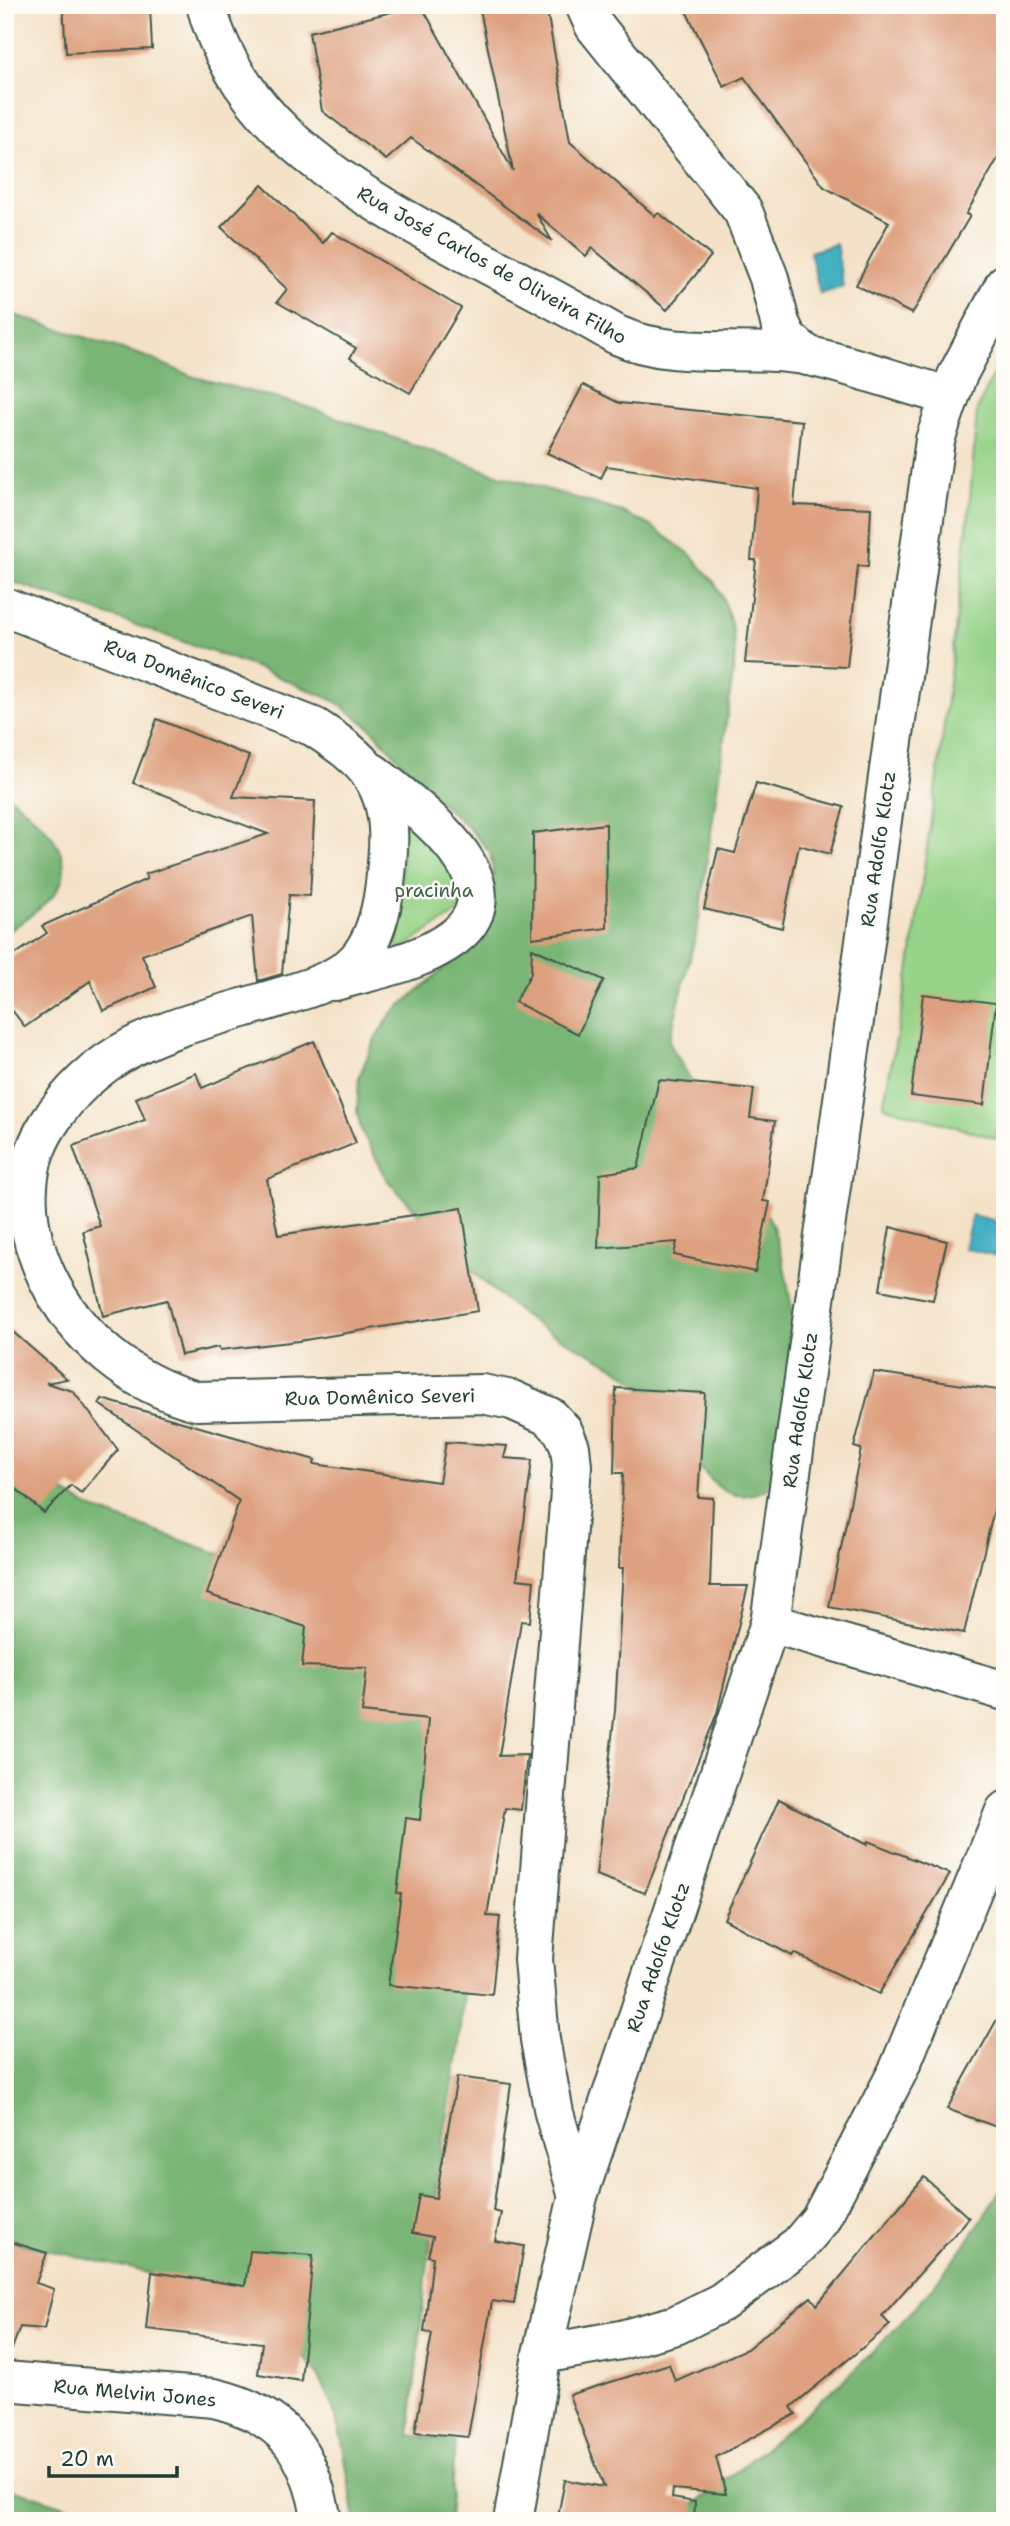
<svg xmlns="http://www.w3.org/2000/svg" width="1010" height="2526" viewBox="0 0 1010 2526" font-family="'Shantell Sans',sans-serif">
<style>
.green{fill:#97d388;stroke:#5b885e;stroke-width:2}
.forest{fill:#79b574;stroke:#4c7954;stroke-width:2}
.water{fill:#44afc3;stroke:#32767c;stroke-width:2}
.building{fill:#dea07f}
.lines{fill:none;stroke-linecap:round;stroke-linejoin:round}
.minor-casing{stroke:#3f564a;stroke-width:42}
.tertiary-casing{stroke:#3f564a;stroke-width:42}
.path{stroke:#3f564a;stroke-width:4.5;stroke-dasharray:2 5;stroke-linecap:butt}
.minor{stroke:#fff;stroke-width:38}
.tertiary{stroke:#fff;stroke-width:38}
.labels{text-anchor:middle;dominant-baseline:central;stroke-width:5;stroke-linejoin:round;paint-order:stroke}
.street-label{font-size:19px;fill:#1f3d34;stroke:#fdfcf7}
.park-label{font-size:19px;fill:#3d6249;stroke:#fdfcf7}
</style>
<rect width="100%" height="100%" fill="#fdfcf7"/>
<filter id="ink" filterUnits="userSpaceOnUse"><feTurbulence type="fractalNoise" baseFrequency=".0143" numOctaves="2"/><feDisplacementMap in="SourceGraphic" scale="14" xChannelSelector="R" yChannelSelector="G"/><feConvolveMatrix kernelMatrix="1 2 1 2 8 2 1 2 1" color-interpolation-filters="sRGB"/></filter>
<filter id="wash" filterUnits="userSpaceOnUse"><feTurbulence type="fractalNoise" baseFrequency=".00686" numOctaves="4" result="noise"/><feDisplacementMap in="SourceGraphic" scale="28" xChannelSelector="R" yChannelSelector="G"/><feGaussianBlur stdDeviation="1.57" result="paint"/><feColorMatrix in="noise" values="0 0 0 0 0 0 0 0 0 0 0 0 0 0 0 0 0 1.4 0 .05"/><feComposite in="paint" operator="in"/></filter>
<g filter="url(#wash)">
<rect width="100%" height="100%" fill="#f4e2c8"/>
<g class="green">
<polygon points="1005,349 1005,1141 883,1106 909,973 941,750 969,511 977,410"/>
<polygon points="404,819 455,862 461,910 397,951"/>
</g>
<g class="forest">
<path d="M5 312 147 357 191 376 301 405 490 472 622 512 651 526 691 555 715 583 724 601 733 630 735 659 698 926 669 1042 756 1193 772 1224 783 1260 799 1347 774 1484C759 1495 743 1500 725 1491 697 1477 666 1407 634 1381 604 1356 565 1344 533 1322 478 1284 434 1229 388 1181L361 1130 357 1112 359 1077 374 1041 391 1014 458 956 490 904 495 886 490 852 466 825 427 791 372 729 335 701 255 667 5 579Z"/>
<path d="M5 793C35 817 88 856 52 897 39 911 20 923 5 934Z"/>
<polygon points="5,1451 43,1481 93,1509 231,1558 424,1711 439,1745 468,1935 460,2043 438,2171 409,2435 455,2441 449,2521 355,2521 343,2445 331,2401 317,2374 296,2347 215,2294 134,2269 5,2241"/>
<path d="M1005 2181V2521H679L680 2516C804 2417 926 2324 1005 2181Z"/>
<polygon points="5,2488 18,2491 113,2521 5,2521"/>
</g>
<g class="water">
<polygon points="836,244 843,287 820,294 810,252"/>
<polygon points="972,1215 1005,1223 1005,1258 964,1248"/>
</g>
<g id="blocks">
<g class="building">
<polygon points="63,5 150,5 152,49 66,53"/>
<polygon points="421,5 513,171 479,5 546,5 570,142 655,216 659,213 711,256 667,310 592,248 586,256 536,213 552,241 411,138 386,160 322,111 309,32"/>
<polygon points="683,5 1005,5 1005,146 966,214 970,216 912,314 856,285 889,222 824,187 744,77 724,87"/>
<polygon points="262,185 323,243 332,232 461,308 410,393 350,358 356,348 277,302 287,289 221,227"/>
<polygon points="583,385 619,403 802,421 794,505 871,508 868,567 858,566 847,667 745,663 756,560 751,560 757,488 607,466 601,478 547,453"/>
<polygon points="157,719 249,756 233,797 315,801 310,896 289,895 282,974 258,981 252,916 142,955 156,987 103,1011 90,981 25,1027 5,1001 5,961 47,933 42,926 147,879 145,874 268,834 133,783"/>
<polygon points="756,783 844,807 830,854 799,845 782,928 704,909 718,849 735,853"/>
<polygon points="606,824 607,928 532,938 533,833"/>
<polygon points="532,948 604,980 578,1034 515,1002 531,973"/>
<polygon points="923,994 996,1003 984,1105 911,1096"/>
<polygon points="314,1041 356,1143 267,1179 278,1235 462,1208 478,1311 299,1341 220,1350 219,1347 181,1355 167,1300 103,1316 83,1231 100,1226 73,1146 145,1120 136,1098 196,1073 202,1088"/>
<polygon points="659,1080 754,1089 750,1118 775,1121 763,1201 770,1202 755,1272 674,1255 677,1242 598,1248 600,1174 638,1168"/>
<polygon points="890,1227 947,1241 933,1300 880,1290"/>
<polygon points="5,1325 67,1379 46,1383 73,1391 118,1450 81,1493 71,1485 44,1513 5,1479"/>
<polygon points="874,1372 1005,1391 1005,1465 964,1633 829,1607 861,1449 854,1447"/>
<polygon points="616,1388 705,1393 698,1497 713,1498 710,1586 748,1586 717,1713 645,1893 596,1875 615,1711 623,1568 619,1568 623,1473 614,1473"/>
<polygon points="102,1399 315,1460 314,1464 439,1482 446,1442 507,1446 504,1458 532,1460 517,1579 534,1581 530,1622 521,1621 499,1756 527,1755 521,1810 505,1808 487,1916 500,1917 492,1995 388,1985 401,1894 397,1893 406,1818 420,1820 428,1719 362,1712 367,1668 302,1666 306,1627 207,1594 239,1501 99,1404"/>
<polygon points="779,1799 867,1845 868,1841 950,1874 879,1994 794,1953 792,1956 724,1919"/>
<polygon points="1005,2005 1005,2130 947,2109"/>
<polygon points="457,2077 511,2084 493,2211 501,2213 495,2241 524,2246 514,2304 492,2301 468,2437 415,2432 432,2333 424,2332 433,2257 428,2256 433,2237 412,2233 419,2195 436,2198"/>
<polygon points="924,2177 969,2218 882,2316 890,2325 791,2407 796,2414 716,2457 726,2494 673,2489 672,2498 695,2502 694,2521 557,2521 565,2480 604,2487 569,2395 669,2364 675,2381 747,2349 811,2297 817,2305"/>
<polygon points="5,2240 47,2253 36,2283 54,2289 44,2329 20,2327 9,2357 5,2356"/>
<polygon points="250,2251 313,2255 301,2381 258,2374 262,2343 146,2329 152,2272 245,2286"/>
</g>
</g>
</g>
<g filter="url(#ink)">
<use href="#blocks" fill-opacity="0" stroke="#3f564a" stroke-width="2"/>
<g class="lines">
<g class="minor-casing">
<g id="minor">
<path d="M206 5C239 132 361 196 468 254 518 280 568 307 617 335 677 362 746 344 809 356 856 366 903 384 949 396"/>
<polyline points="585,5 594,25 743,211 769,278 780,323 787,338 808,356"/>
<path d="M5 607 314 727C365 760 392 784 388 849 386 884 382 932 357 960 338 981 304 990 277 998 186 1026 103 1037 48 1125 18 1172 24 1228 47 1277 76 1338 132 1384 197 1401L482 1394 512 1400 550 1417 563 1431 570 1447 572 1466 533 1959 540 2040 554 2113 578 2196"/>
<path d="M335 981C369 971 407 965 437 948 537 895 423 813 373 773"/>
<polyline points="770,1623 1005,1691"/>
<polyline points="542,2354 621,2340 676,2325 722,2302 799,2245 820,2220 899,2069 1005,1811"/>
</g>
</g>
<g class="tertiary-casing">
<g id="tertiary">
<path d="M5 2381 214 2398C285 2415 310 2452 322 2521"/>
<polyline points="513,2521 542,2354 578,2196 770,1623 935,440 957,376 1005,284"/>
</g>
</g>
<polyline class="path" points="999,575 1005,563"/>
<use href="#minor" class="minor"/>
<use href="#tertiary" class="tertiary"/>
</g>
</g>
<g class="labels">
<g class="street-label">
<text transform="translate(492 265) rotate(29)">Rua José Carlos de Oliveira Filho</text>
<text transform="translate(194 679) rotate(21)">Rua Domênico Severi</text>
<text transform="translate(878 849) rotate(-82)">Rua Adolfo Klotz</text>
<text transform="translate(380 1397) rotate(-1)">Rua Domênico Severi</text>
<text transform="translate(800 1410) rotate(-82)">Rua Adolfo Klotz</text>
<text transform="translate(658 1957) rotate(-71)">Rua Adolfo Klotz</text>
<text transform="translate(135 2393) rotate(5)">Rua Melvin Jones</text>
</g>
<g class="park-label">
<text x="434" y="890">pracinha</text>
</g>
</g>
<rect width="1010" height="2526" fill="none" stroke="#fdfcf7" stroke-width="28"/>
<path d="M49 2466v10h128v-10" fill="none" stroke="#1f3d34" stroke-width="3.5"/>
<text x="60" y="2466" font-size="21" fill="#1f3d34" stroke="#fdfcf7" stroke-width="5" paint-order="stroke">20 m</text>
</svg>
